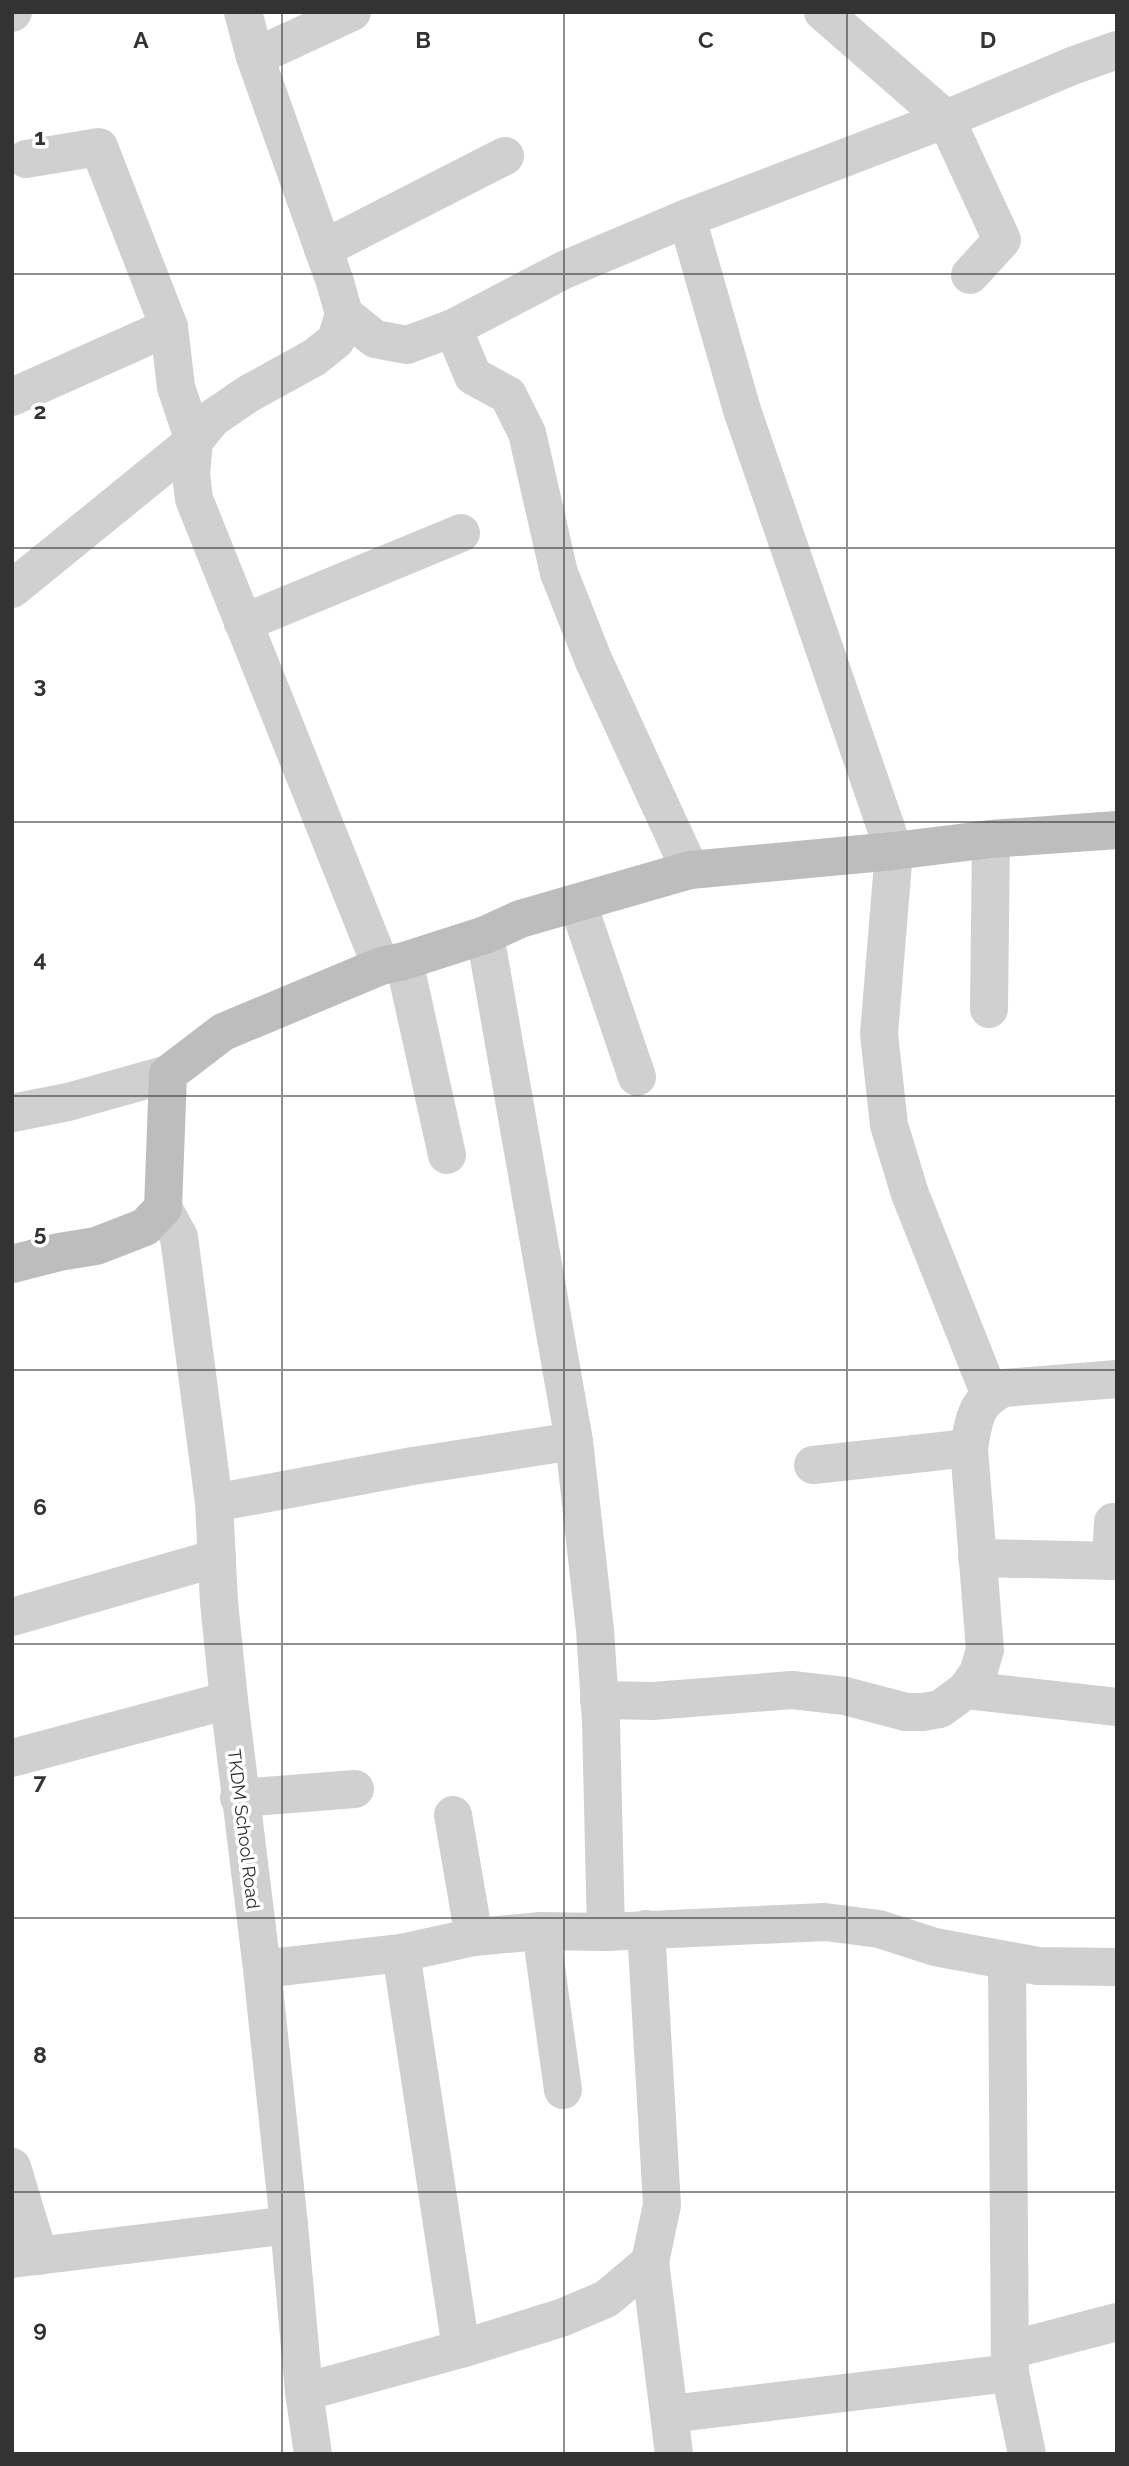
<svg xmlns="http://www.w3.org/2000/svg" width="1129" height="2466" viewBox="0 0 1129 2466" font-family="Raleway,sans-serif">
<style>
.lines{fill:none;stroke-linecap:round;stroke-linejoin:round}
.street{stroke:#d0d0d0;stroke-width:38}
.secondary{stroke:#bdbdbd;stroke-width:38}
.grid{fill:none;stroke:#333;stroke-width:2;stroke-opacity:0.55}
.labels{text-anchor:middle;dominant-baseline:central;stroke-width:7;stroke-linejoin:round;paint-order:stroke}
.street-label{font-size:18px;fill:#333;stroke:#fff}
.grid-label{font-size:23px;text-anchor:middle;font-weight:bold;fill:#333;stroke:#fff;stroke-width:7;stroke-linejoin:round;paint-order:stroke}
</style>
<rect width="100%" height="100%" fill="#fff"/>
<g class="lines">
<g class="street">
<polyline points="243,12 255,57 335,282 344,314 336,340 315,357 248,394 213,418 194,441 191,474 194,499 381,966"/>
<polyline points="823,12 946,119 1002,240 970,275"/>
<polyline points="12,13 13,12"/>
<polyline points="255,57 352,12"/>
<polyline points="687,218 742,410 894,851 879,1034 889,1125 910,1194 990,1395"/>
<polyline points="323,249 505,156"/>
<polyline points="344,314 375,339 407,345 453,328 564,270 687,218 946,119 1072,66 1117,50"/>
<polyline points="453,328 473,376 508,395 527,433 559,573 593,659 690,870"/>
<polyline points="12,397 169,327"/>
<polyline points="12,589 194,441 176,387 169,327 99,147 26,159"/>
<polyline points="243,623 461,533"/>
<polyline points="578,904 637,1077"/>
<polyline points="485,935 574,1441 595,1630 601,1721 606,1932"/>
<polyline points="404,961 447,1155"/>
<polyline points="989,1009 991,839"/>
<polyline points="12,1113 68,1102 168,1074"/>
<polyline points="163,1208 179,1237 214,1503 219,1602 229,1700 262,1969 289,2225 304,2392 313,2454"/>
<polyline points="813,1465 969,1448"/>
<polyline points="214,1503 413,1466 574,1441"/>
<polyline points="977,1558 1117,1561"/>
<polyline points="1111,1561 1113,1522 1117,1523"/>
<polyline points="12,1617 217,1558"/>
<polyline points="966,1690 1117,1707"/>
<path d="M599 1700 653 1701 792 1690 845 1696 906 1712H923L940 1709 966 1690 978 1673 985 1650 969 1448C974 1419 975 1401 1004 1388L1117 1379"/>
<polyline points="12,1758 229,1700"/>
<polyline points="239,1798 355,1789"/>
<polyline points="453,1815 474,1937"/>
<polyline points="541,1931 563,2090"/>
<polyline points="401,1953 461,2349"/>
<polyline points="1007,1961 1010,2373 1027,2454"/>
<polyline points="262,1969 401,1953 474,1937 541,1931 606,1932 825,1922 879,1929 935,1947 1038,1966 1117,1967"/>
<polyline points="12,2167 39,2256"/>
<polyline points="12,2259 289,2225"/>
<polyline points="650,2262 674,2454"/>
<polyline points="1010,2350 1117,2322"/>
<polyline points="304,2392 461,2349 561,2318 606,2299 650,2262 662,2205 646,1929"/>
<polyline points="670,2414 1010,2373"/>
</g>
<polyline class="secondary" points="12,1264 59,1252 96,1246 145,1227 163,1208 168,1074 223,1032 381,966 404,961 485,935 520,919 690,870 894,851 991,839 1117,830"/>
</g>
<path class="grid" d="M282 12V2454M564 12V2454M847 12V2454M12 274H1117M12 548H1117M12 822H1117M12 1096H1117M12 1370H1117M12 1644H1117M12 1918H1117M12 2192H1117"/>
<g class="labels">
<g class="street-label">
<text transform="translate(244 1829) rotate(83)">TKDM School Road</text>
</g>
</g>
<g class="grid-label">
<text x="141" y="48">A</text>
<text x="423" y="48">B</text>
<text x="706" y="48">C</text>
<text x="988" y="48">D</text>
<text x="40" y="145">1</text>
<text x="40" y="419">2</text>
<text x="40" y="693">3</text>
<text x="40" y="967">4</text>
<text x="40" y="1241">5</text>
<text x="40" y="1515">6</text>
<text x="40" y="1789">7</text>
<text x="40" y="2063">8</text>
<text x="40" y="2337">9</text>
</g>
<rect width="1129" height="2466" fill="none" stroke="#333333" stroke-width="28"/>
</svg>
